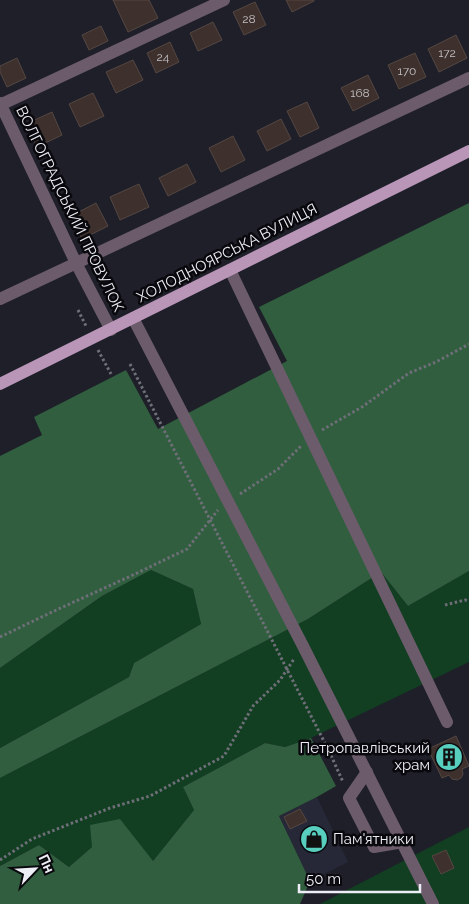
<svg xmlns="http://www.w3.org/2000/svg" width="469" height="904" viewBox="0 0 469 904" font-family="Raleway,sans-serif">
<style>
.built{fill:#262737}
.green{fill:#123e22}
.forest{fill:#305e3e}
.building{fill:#3e312d;stroke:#554742}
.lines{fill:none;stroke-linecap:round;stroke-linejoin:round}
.path{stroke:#6e6f78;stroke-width:3;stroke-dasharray:2.5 2.5;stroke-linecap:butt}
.minor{stroke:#6c5b6b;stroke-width:12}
.major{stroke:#b996b8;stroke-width:12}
.labels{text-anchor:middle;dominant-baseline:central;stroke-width:5;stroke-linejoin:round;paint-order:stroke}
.number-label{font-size:12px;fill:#c2c0c4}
.street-label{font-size:15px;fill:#eeeff6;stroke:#09090d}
.poi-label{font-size:15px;fill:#eeeff6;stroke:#09090d;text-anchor:end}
</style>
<rect width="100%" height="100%" fill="#1e1f29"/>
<polygon class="built" points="317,797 348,862 310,881 279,816"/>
<g class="green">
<polygon points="151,570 193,589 201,624 134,663 129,677 0,748 0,668 102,596"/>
<polygon points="469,571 469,662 311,738 285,747 265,743 183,787 194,810 153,861 92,847 69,867 39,845 0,866 0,778 308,619 381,572 408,606"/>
<polygon points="469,827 469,904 320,904"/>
</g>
<g class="forest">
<polygon points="469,203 469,571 408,606 381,572 308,619 0,778 0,748 129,677 134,663 201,624 193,589 151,570 102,596 0,668 0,456 42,435 34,417 126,370 158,429 287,361 259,307"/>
<polygon points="311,738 336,786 317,797 279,816 310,881 300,904 0,904 0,866 39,845 69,867 92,847 90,825 120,819 153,861 194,810 183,787 265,743 285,747"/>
</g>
<g class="building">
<polygon points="113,0 149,0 158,18 128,32"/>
<polygon points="286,0 314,0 314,1 292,12"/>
<polygon points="255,2 266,25 244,35 233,12"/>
<polygon points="213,22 222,40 198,51 190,33"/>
<polygon points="101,26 108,41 89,50 82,35"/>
<polygon points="456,35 467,58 439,72 428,49"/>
<polygon points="170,42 179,62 156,73 147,53"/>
<polygon points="415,53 426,77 399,89 388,65"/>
<polygon points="17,58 26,78 7,87 0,72 0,66"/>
<polygon points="133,60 143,80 116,93 106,72"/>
<polygon points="368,75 379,98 353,111 341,88"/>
<polygon points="93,93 104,116 80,127 69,104"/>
<polygon points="307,102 319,128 300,137 287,111"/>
<polygon points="52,112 62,135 37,147 26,124"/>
<polygon points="281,119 291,139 267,151 257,131"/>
<polygon points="233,136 245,160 221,172 209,148"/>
<polygon points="187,164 196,182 168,196 159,178"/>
<polygon points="139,184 149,207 120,220 110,197"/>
<polygon points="96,203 108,226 82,239 71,216"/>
<polygon points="456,736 469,766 462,769 463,774 461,778 457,780 452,779 449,775 442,778 428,749"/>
<polygon points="300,809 307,821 290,829 284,817"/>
<polygon points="446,850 454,868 441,874 432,856"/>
</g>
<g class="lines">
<g class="path">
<polyline points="78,310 86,326"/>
<polyline points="98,350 111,374"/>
<polyline points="130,364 329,751 343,782"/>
<polyline points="322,430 362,407 409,373 436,362 469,344"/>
<polyline points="240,494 278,469 301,446"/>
<polyline points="445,605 465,600 469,601"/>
<polyline points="0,637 52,612 133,575 187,549 218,510"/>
<polyline points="0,860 32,839 110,808 150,796 224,756 253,706 280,680 294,659"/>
</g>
<g class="minor">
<polyline points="0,103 76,263 111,330"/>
<polyline points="0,105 224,0"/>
<polyline points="230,270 447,722"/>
<polyline points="0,299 469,78"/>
<polyline points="133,318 303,646 433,904"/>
<polyline points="367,772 349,798 374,847 403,842"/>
</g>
<polyline class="major" points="0,384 469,151"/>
</g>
<defs>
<g id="building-disc" transform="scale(1.4375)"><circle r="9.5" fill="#58cebf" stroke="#09090d"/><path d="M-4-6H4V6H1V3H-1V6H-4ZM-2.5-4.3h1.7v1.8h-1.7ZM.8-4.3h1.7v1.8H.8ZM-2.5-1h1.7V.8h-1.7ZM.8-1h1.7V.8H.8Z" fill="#111"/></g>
<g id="shop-disc" transform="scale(1.4375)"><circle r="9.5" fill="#58cebf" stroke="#09090d"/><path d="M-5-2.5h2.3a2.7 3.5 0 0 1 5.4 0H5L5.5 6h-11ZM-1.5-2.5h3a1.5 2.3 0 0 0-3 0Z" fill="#111"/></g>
</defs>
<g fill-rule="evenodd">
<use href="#building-disc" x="449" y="757"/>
<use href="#shop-disc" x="314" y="839"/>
</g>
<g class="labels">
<g class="number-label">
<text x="249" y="19">28</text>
<text x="447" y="53">172</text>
<text x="163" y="57">24</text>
<text x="407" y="71">170</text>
<text x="360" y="93">168</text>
</g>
<g class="street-label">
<text transform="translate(70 209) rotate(64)">ВОЛГОГРАДСЬКИЙ ПРОВУЛОК</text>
<text transform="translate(227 253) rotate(-27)">ХОЛОДНОЯРСЬКА ВУЛИЦЯ</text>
</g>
<g class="poi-label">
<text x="430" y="748">Петропавлівський<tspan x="430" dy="17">храм</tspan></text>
<text x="333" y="839" text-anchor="start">Пам'ятники</text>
</g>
</g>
<g transform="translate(35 869) rotate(65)" stroke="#09090d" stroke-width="4" paint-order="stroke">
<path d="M0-4L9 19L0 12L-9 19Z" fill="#eeeff6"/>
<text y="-8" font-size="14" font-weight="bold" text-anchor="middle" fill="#eeeff6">Пн</text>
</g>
<path d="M299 884v8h121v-8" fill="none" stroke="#eeeff6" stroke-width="2.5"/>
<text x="306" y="884" font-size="15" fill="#eeeff6" stroke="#09090d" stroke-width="4" paint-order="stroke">50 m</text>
</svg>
